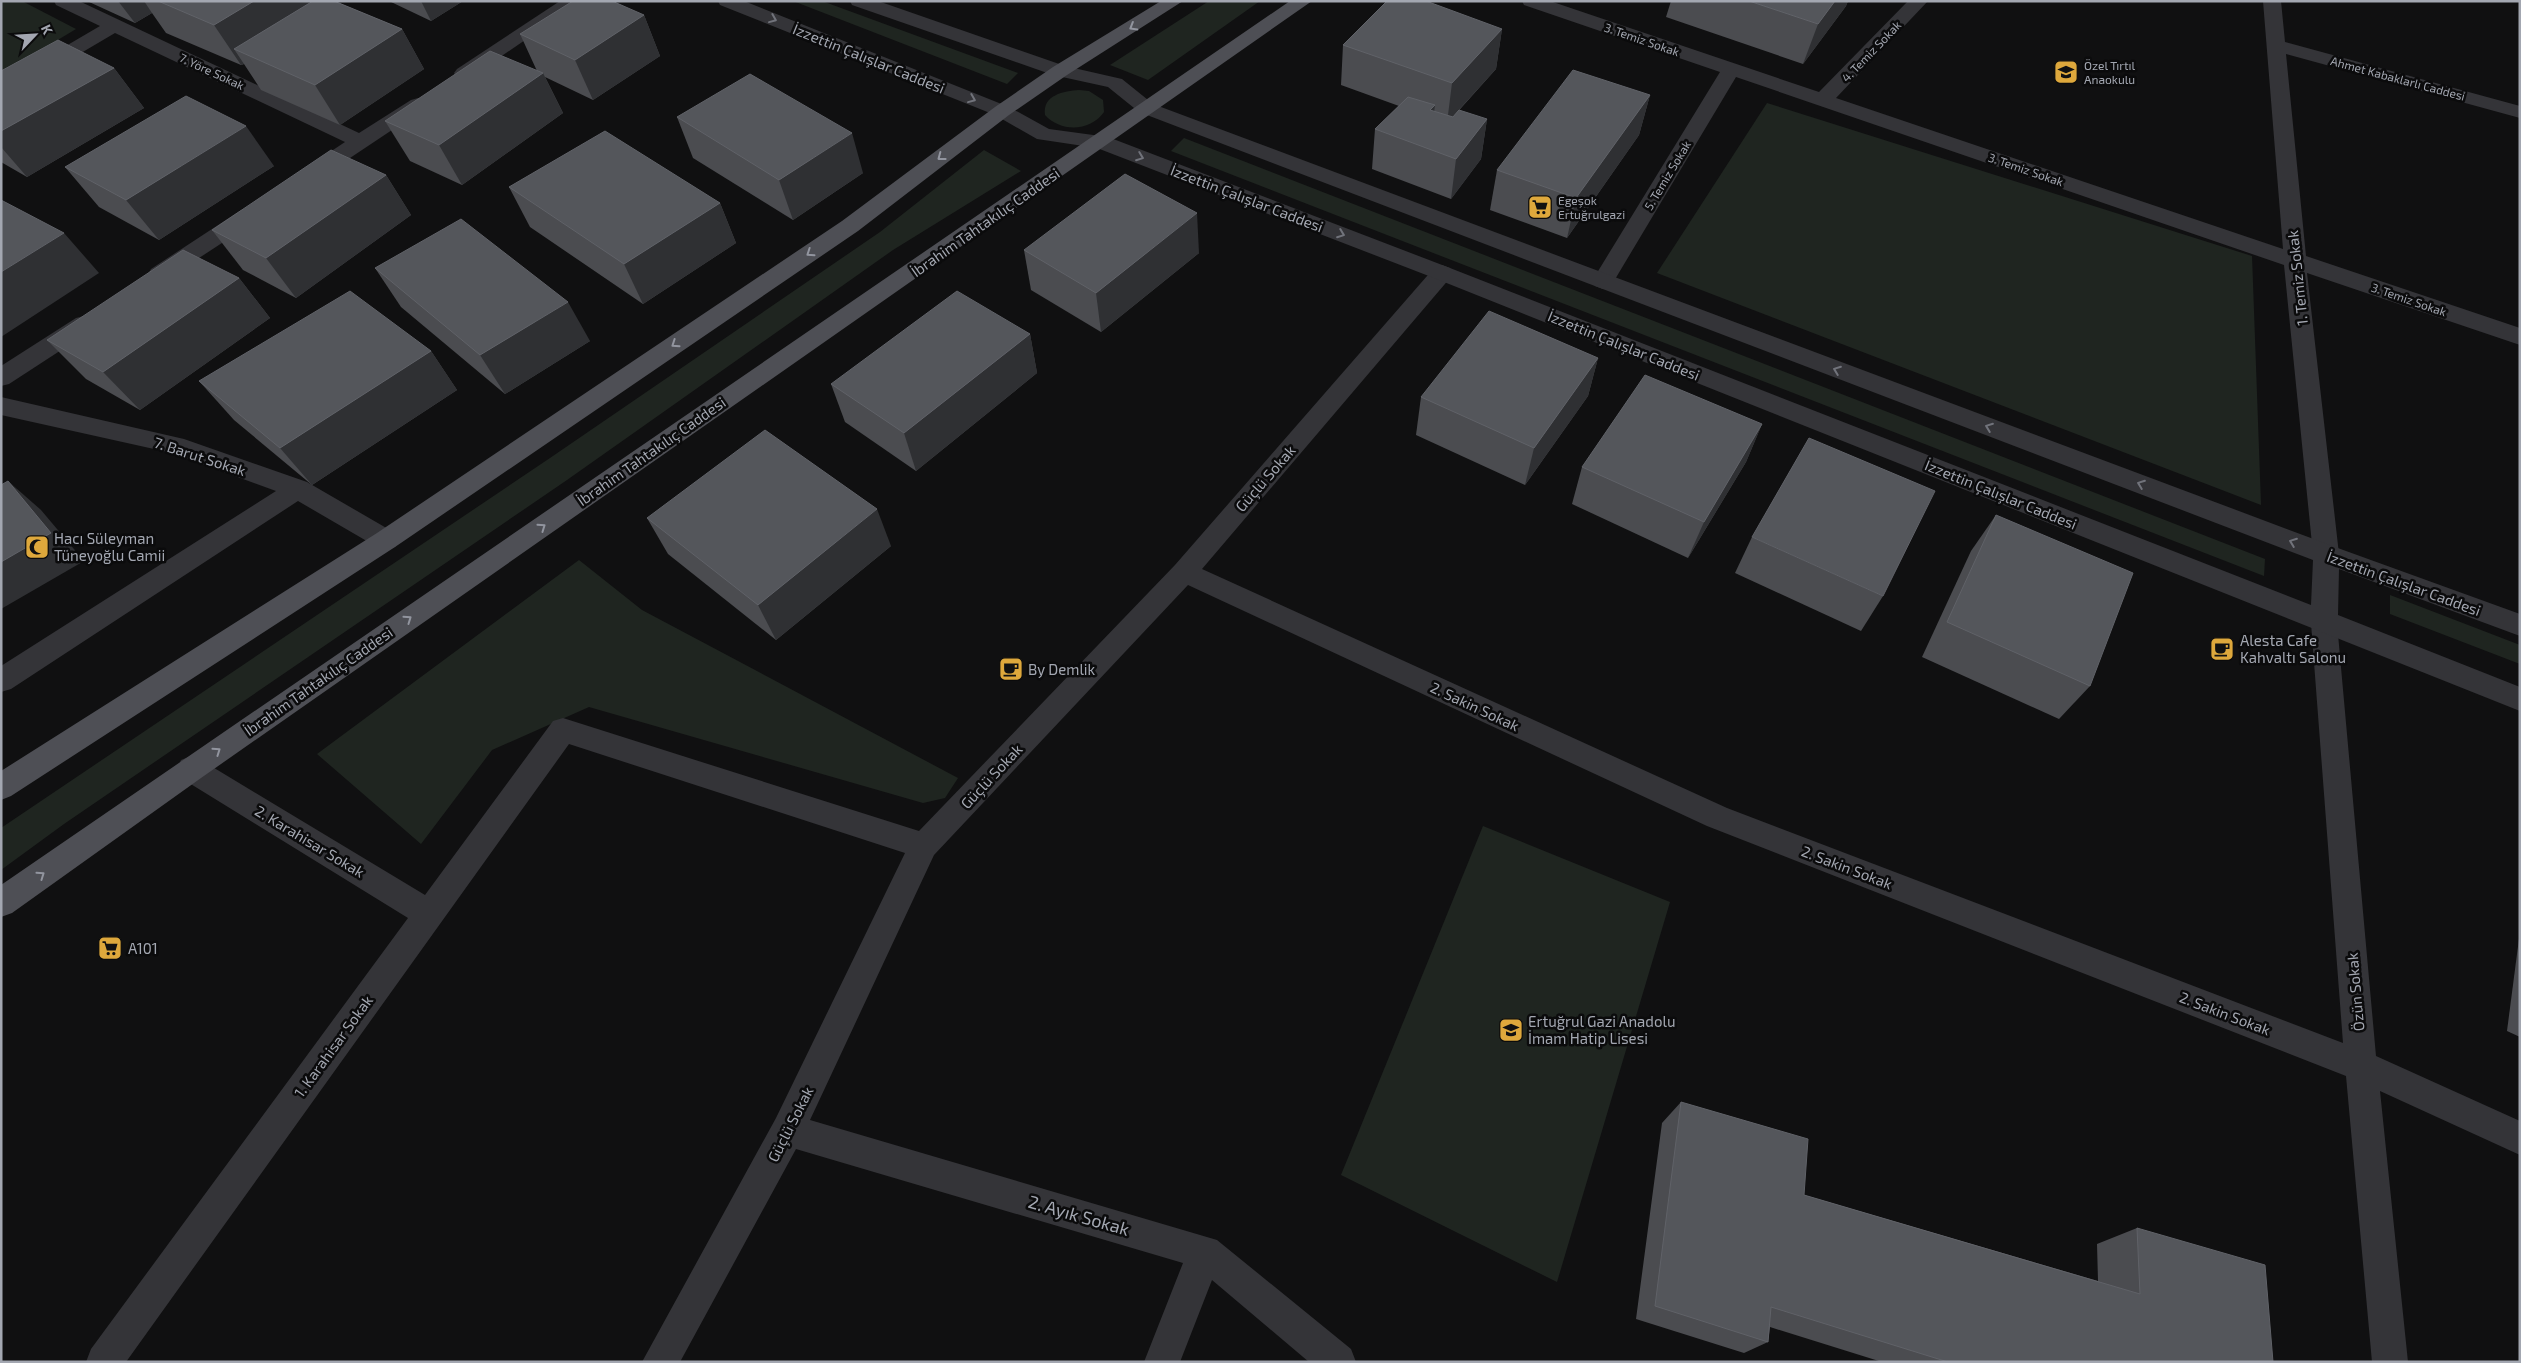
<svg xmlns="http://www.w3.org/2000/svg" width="2521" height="1363" viewBox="0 0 2521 1363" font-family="'Exo 2',sans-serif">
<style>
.green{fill:#1f2520}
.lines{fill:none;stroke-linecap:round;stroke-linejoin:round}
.minor{fill:#343438;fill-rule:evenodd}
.tertiary{fill:#343438;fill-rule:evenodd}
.primary{fill:#4e4f55;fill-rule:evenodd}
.wall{fill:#4b4c50}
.shaded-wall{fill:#2f3033}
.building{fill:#54565b;stroke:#606268}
.oneway{stroke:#71737b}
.oneway2{stroke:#92959f}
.labels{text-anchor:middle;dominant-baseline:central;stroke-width:5;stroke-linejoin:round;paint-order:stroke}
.far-street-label{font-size:12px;fill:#a3a7b1;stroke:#0b0b0c}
.far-poi-label{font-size:12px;fill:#a3a7b1;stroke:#0b0b0c;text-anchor:start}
.street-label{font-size:15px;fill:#a3a7b1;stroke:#0b0b0c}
.poi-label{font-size:15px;fill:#a3a7b1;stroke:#0b0b0c;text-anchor:start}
.near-street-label{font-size:18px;fill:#a3a7b1;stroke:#0b0b0c}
</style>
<rect width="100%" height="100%" fill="#101011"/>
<g class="green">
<polygon points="1,1 22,1 76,29 1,74"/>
<polygon points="793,1 822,1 1018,73 1007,84"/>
<polygon points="1209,1 1260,1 1148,80 1110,65"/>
<path d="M1079 90 1089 91 1103 100 1104 112C1091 131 1061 133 1045 115 1042 95 1064 91 1079 90Z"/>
<polygon points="1767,103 2252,256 2261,505 1657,273"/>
<polygon points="1184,138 2265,559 2264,576 1171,151"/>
<polygon points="984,150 1021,171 893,250 567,480 64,824 1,870 1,828 550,458 880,232"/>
<polygon points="579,560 642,610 958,778 945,798 923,803 589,707 492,750 421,844 317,754"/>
<polygon points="2390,595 2520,645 2520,664 2390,614"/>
<polygon points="1483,826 1670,902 1557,1282 1341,1175"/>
</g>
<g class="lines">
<g class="minor">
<polygon points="54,1 79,1 359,133 411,100 418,98 425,100 428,104 425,108 317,180 310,182 303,180 300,175 303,170 345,142 115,33 8,96 1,98 1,84 100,26 56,5"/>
<polygon points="560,1 582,1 471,77 457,77 454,73 457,69"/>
<polygon points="1522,1 1550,1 1819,92 1908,1 1928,1 1836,98 2283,249 2263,1 2281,1 2285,42 2520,106 2520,118 2286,54 2306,256 2520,328 2520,345 2307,273 2339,554 2335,561 2326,564 2317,561 2313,554 2284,265 1736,77 1611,286 1603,289 1595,286 1592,281 1720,72 1524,5"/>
<polygon points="249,208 257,210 260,215 257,220 167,279 159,282 151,279 148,274 151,269 241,210"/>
<polygon points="1442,265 1450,268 1453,273 1450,278 1202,569 1727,808 2343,1043 2311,623 2315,615 2324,612 2333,615 2337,623 2376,1056 2520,1121 2520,1155 2380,1091 2408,1362 2372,1362 2346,1076 1707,826 1188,585 934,855 810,1120 1217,1240 1351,1349 1356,1362 1309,1362 1212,1280 1180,1362 1144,1362 1183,1263 796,1149 680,1362 642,1362 776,1118 905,853 569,744 126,1362 86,1362 91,1349 408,918 181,778 177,769 181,760 191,756 201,760 425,895 553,721 563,718 919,831 1175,565 1434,268"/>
<polygon points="84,316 92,318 95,324 92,330 9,384 1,386 1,366 76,318"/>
<polygon points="1,397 184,439 307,482 395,533 399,540 395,547 386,550 377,547 298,501 11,689 1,692 1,666 276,491 172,453 1,415"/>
</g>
<polygon class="tertiary" points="718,1 744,1 1009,107 1049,129 1108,137 1450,268 2311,605 2313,560 1139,112 1108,87 1053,75 852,5 850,1 878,1 1065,66 1122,79 1153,104 2335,547 2520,614 2520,636 2339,569 2338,615 2520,687 2520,711 1434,278 1097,148 1037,139 995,115 720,5"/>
<g class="primary">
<polygon points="1161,1 1183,1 1067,75 1009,115 858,231 395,547 11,796 1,800 1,771 377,533 842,221 995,107 1053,67"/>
<polygon points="1290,1 1312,1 201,778 12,913 1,917 1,885"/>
</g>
</g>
<g class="wall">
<polygon points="87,1 334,1 402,29 424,69 340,125 261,90 244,64 241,65 166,33 152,13 135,23"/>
<polygon points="389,1 463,1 431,21"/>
<polygon points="1671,1 1848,1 1846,6 1803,64 1666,17"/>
<polygon points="644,15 660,56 593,100 545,77 563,113 462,185 410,161 385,121 537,71 520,34"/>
<polygon points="1502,29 1496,69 1453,117 1487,119 1481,159 1451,199 1372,169 1375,129 1399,106 1341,85 1343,45"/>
<polygon points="114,68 144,108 27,177 1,162 1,71"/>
<polygon points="1650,95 1639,135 1567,238 1490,210 1497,170"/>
<polygon points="677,117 863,173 793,220 693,158"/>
<polygon points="274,166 159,240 99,207 65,167"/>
<polygon points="386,175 411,215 296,298 243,270 212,230"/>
<polygon points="509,187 720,203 736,243 643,304 530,227"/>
<polygon points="1024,250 1199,253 1101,332 1031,290"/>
<polygon points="375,268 590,341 505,394 401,307"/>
<polygon points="239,278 270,318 140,410 86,379 47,340"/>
<polygon points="1030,334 1037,373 916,471 845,422 831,384"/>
<polygon points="431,351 457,390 312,485 234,420 199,381"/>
<polygon points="1598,358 1588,396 1525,485 1416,435 1421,397"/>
<polygon points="1762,424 1746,462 1688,558 1572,504 1582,467"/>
<polygon points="1996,515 2090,686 2059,719 1922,657 1971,551"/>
<polygon points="647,518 891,546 776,640 668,554"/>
<polygon points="1752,537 1883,596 1861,631 1735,573"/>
<polygon points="2520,931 2520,1037 2507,1031"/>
<polygon points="1681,1102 1804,1195 2098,1281 2097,1244 2137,1228 2273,1362 1882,1362 1770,1327 1768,1342 1744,1353 1636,1319 1662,1123"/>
</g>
<g class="shaded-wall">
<polygon points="118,1 144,1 152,13 135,23"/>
<polygon points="254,1 318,1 234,49 244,64 241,65 214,25"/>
<polygon points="421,1 463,1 431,21"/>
<polygon points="1835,1 1848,1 1846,6 1803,64 1818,24"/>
<polygon points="644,15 660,56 593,100 575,60"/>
<polygon points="402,29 424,69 340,125 315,85"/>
<polygon points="1502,29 1496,69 1447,123 1452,83"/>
<polygon points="114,68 144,108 27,177 1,147 1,131"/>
<polygon points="543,73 563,113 462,185 439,145"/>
<polygon points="1650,95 1639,135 1567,238 1576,198"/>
<polygon points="1435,105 1430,145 1430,110"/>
<polygon points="1487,119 1481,159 1451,199 1456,159"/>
<polygon points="246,126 274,166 159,240 126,200"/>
<polygon points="852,133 863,173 793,220 779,180"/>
<polygon points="386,175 411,215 296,298 266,258"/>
<polygon points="720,203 736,243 643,304 624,264"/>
<polygon points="1197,213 1199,253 1101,332 1096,293"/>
<polygon points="64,233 99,273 1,337 1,272"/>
<polygon points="239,278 270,318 140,410 103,372"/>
<polygon points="568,302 590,341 505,394 480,355"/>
<polygon points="1030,334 1037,373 916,471 904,433"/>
<polygon points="431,351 457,390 312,485 280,448"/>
<polygon points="1598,358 1588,396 1525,485 1534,448"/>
<polygon points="1762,424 1746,462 1688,558 1704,522"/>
<polygon points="8,481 41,510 84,561 1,609 1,562"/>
<polygon points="877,509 891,546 776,640 758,605"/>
</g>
<g class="building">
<polygon points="158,1 254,1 214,25"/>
<polygon points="313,1 334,1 402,29 315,85 234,49"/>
<polygon points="573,1 612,1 644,15 575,60 520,34"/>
<polygon points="1387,1 1426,1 1502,29 1452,83 1343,45"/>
<polygon points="1749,1 1835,1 1818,24"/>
<polygon points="58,40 114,68 1,131 1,71"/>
<polygon points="490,51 543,73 439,145 385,121"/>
<polygon points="1573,70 1650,95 1576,198 1497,170"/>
<polygon points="750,74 852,133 779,180 677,117"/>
<polygon points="186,96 246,126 126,200 65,167"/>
<polygon points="1408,97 1435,105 1430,110 1453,117 1459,110 1487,119 1456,159 1375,129"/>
<polygon points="605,131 720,203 624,264 509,187"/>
<polygon points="331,150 386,175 266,258 212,230"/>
<polygon points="1125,174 1197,213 1096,293 1024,250"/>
<polygon points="1,200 64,233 1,272"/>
<polygon points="461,219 568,302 480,355 375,268"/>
<polygon points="183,250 239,278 103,372 47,340"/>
<polygon points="350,291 431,351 280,448 199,381"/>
<polygon points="957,291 1030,334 904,433 831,384"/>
<polygon points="1489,311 1598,358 1534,448 1421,397"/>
<polygon points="1645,375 1762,424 1704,522 1582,467"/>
<polygon points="765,430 877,509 758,605 647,518"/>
<polygon points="1809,438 1935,491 1883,596 1752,537"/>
<polygon points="8,481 51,533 1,562 1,485"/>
<polygon points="1996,515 2133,573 2090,686 1947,622"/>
<polygon points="1681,1102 1808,1139 1804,1195 2140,1294 2137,1228 2265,1265 2273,1362 1948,1362 1771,1307 1768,1342 1655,1306"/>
</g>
<defs><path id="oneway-chevron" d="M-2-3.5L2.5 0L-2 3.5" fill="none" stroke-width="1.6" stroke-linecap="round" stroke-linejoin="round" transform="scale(1.25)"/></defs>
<g class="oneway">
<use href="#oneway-chevron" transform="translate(773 19) rotate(22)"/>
<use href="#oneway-chevron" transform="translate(972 99) rotate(22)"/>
<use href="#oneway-chevron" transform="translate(1140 157) rotate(21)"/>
<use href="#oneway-chevron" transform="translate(1341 234) rotate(21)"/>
<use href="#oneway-chevron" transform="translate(1837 370) rotate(-159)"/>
<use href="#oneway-chevron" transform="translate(1989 427) rotate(-159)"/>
<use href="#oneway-chevron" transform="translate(2141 484) rotate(-159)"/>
<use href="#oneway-chevron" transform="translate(2293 542) rotate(-159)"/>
</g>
<g class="oneway2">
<use href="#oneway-chevron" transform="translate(1133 27) rotate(149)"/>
<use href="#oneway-chevron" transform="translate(941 157) rotate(143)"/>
<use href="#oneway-chevron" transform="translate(810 253) rotate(146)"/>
<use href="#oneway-chevron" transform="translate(675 344) rotate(146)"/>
<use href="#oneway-chevron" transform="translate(542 527) rotate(-35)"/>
<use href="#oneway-chevron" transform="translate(408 619) rotate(-35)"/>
<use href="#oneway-chevron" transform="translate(217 751) rotate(-35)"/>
<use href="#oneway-chevron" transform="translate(41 875) rotate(-35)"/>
</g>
<defs>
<g id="school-square" transform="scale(1.25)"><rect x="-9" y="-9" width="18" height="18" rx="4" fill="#dea83c" stroke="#0b0b0c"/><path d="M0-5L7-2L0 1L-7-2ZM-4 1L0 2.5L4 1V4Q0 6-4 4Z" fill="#111"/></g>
<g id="supermarket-square" transform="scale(1.25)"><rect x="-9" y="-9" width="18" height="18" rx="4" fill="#dea83c" stroke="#0b0b0c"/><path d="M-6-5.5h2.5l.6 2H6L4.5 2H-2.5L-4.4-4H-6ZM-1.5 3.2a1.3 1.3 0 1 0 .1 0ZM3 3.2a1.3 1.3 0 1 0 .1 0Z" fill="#111"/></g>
<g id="mosque-square" transform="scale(1.25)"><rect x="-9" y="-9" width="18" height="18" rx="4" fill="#dea83c" stroke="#0b0b0c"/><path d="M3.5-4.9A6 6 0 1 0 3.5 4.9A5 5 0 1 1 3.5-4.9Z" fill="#111"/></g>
<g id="cafe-square" transform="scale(1.25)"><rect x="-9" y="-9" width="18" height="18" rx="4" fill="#dea83c" stroke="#0b0b0c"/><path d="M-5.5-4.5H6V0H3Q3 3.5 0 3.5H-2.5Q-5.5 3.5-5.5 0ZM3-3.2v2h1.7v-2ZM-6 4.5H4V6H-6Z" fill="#111"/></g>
</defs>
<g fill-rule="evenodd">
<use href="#school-square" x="2066" y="72"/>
<use href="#supermarket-square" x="1540" y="207"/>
<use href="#mosque-square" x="37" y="547"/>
<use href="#cafe-square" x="2222" y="649"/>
<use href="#cafe-square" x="1011" y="669"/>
<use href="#supermarket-square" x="110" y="948"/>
<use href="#school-square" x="1511" y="1030"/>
</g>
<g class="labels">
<g class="far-street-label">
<text transform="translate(1642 39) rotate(19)">3. Temiz Sokak</text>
<text transform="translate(1871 51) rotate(-46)">4. Temiz Sokak</text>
<text transform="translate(212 71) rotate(25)">7. Yöre Sokak</text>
<text transform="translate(2398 78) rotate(15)">Ahmet Kabaklarlı Caddesi</text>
<text transform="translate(2026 169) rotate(19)">3. Temiz Sokak</text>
<text transform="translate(1667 175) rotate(-59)">5. Temiz Sokak</text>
<text transform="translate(2409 299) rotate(19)">3. Temiz Sokak</text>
</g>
<g class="far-poi-label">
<text x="2084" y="65">Özel Tırtıl<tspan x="2084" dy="14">Anaokulu</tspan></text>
<text x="1558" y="200">Egeşok<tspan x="1558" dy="14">Ertuğrulgazi</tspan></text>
</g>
<g class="street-label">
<text transform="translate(869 58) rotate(22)">İzzettin Çalışlar Caddesi</text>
<text transform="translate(1247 198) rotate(21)">İzzettin Çalışlar Caddesi</text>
<text transform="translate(985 222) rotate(-35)">İbrahim Tahtakılıç Caddesi</text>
<text transform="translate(2297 278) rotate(-96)">1. Temiz Sokak</text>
<text transform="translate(1624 345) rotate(22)">İzzettin Çalışlar Caddesi</text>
<text transform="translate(651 451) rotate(-35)">İbrahim Tahtakılıç Caddesi</text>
<text transform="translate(200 456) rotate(18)">7. Barut Sokak</text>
<text transform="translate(1265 478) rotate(-49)">Güçlü Sokak</text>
<text transform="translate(2001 494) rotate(22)">İzzettin Çalışlar Caddesi</text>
<text transform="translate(2404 583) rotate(20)">İzzettin Çalışlar Caddesi</text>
<text transform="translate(318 681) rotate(-35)">İbrahim Tahtakılıç Caddesi</text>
<text transform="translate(1475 706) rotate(25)">2. Sakin Sokak</text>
<text transform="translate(991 776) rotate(-47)">Güçlü Sokak</text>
<text transform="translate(310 841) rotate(31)">2. Karahisar Sokak</text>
<text transform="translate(1847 867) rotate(21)">2. Sakin Sokak</text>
<text transform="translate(2355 992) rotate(-95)">Özün Sokak</text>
<text transform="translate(2225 1013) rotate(21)">2. Sakin Sokak</text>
<text transform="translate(333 1046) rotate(-54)">1. Karahisar Sokak</text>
<text transform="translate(790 1124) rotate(-63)">Güçlü Sokak</text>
</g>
<g class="poi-label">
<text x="54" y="538">Hacı Süleyman<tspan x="54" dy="17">Tüneyoğlu Camii</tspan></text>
<text x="2240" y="640">Alesta Cafe<tspan x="2240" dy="17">Kahvaltı Salonu</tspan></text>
<text x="1028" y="669">By Demlik</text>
<text x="128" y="948">A101</text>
<text x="1528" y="1021">Ertuğrul Gazi Anadolu<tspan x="1528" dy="17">İmam Hatip Lisesi</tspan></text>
</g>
<g class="near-street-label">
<text transform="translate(1079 1215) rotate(16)">2. Ayık Sokak</text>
</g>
</g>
<rect width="2521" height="1363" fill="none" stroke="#a3a7b1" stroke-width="5"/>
<g transform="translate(35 35) rotate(65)" stroke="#0b0b0c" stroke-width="4" paint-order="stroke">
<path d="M0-4L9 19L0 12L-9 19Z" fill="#a3a7b1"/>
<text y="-8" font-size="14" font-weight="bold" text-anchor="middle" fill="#a3a7b1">K</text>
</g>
</svg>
